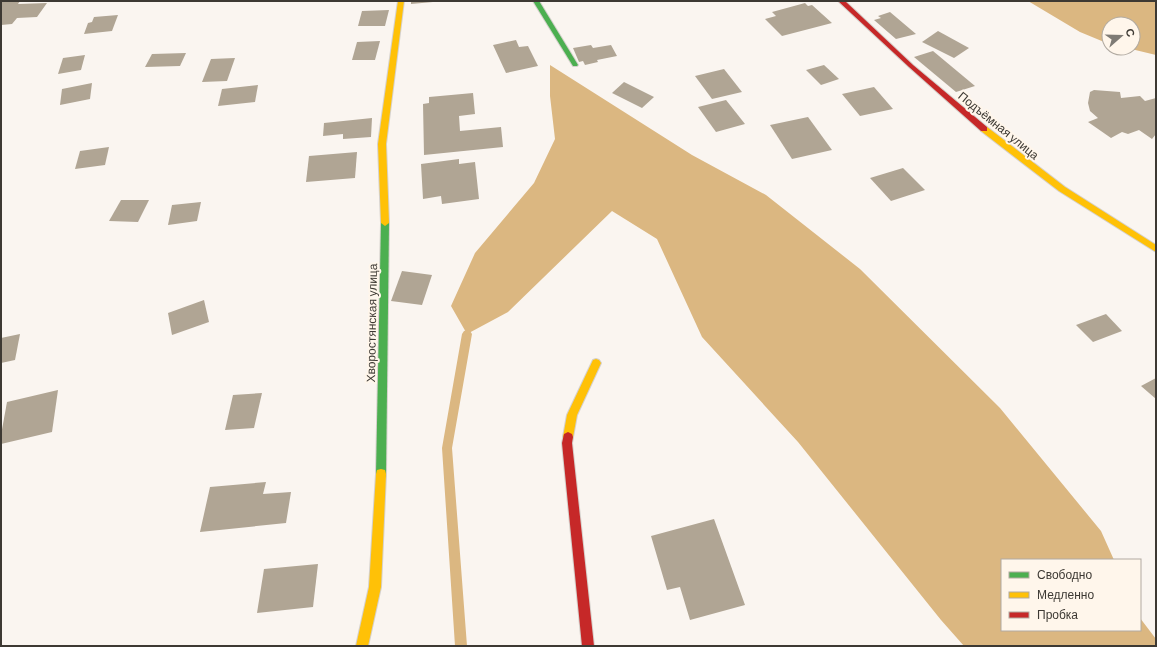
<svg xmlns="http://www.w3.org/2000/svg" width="1157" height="647" viewBox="0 0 1157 647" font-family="Barlow,sans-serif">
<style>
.water{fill:#dbb781}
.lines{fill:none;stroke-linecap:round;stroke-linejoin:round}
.stream{fill:#dbb781;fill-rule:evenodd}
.building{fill:#b0a594}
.fast-casing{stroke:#d5d1cc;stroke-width:2}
.slow-casing{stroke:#d5d1cc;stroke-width:2}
.jam-casing{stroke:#d5d1cc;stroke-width:2}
.fast{fill:#4caf50;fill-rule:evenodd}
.slow{fill:#ffc107;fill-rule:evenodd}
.jam{fill:#c62828;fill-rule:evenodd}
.labels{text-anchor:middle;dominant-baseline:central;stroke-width:4;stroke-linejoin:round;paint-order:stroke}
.street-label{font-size:12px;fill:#3d3933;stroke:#fff6eb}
</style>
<rect width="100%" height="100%" fill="#faf5f0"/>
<g class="water">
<polygon points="1028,1 1156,1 1156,55 1127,48 1133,48 1133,24 1109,24 1109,44 1080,32"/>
<polygon points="550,65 692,155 766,195 860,269 1000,408 1101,531 1114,560 1002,560 1002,630 1140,630 1140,618 1156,639 1156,646 964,646 941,620 798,442 702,337 657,239 612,211 508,312 467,334 451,306 475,253 534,183 555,139 550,96"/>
</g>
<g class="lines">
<polygon class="stream" points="467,330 470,331 472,334 452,448 467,646 455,646 442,448 462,334 464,331"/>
</g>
<g class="building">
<polygon points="2,1 20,1 18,4 47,3 37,17 17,18 12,24 1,25"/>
<polygon points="411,1 433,1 433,2 411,4"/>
<polygon points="805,3 808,6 812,5 832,23 782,36 765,19 776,16 772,12"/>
<polygon points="389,10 385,26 358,26 362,11"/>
<polygon points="890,12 916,34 896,39 874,20 881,18 878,16"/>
<polygon points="118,15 112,31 84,34 88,23 92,22 94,17"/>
<polygon points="938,31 969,48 954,58 922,42"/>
<polygon points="516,40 519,47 528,46 538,66 506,73 493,45"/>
<polygon points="380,41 375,60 352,60 357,42"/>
<polygon points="591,45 593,48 611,45 617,56 597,60 598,62 585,65 583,61 579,62 573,48"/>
<polygon points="933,51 975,86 956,92 914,57"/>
<polygon points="186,53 180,66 145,67 152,54"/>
<polygon points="85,55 81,70 58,74 63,58"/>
<polygon points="235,58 227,81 202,82 211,59"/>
<polygon points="824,65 839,79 821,85 806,70"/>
<polygon points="724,69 742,92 712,99 695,76"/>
<polygon points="624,82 654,97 642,108 612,93"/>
<polygon points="92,83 90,99 60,105 62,89"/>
<polygon points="258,85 255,102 218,106 222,89"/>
<polygon points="874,87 893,109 860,116 842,94"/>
<polygon points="1094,90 1120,92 1121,98 1140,96 1145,101 1156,98 1156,134 1152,139 1139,130 1128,134 1122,132 1111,138 1088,122 1098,118 1090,111 1088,103 1090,92"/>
<polygon points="473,93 475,114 459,116 460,131 501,127 503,147 424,155 423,104 429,103 429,97"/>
<polygon points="726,100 745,124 716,132 698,107"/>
<polygon points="808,117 832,150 792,159 770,125"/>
<polygon points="372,118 371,137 343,139 343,134 323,136 324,123"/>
<polygon points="109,147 105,165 75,169 80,151"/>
<polygon points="357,152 355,178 306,182 309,156"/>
<polygon points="459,159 459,164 475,162 479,199 442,204 441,196 423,199 421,164"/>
<polygon points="903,168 925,190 891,201 870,178"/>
<polygon points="121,200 149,200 138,222 109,221"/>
<polygon points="201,202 197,221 168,225 172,205"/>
<polygon points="402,271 432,275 422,305 391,301"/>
<polygon points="204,300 209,322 172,335 168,313"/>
<polygon points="1106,314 1122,331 1093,342 1076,325"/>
<polygon points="20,334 15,360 1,363 1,338"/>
<polygon points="1156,378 1156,399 1141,386"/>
<polygon points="58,390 52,432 1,444 1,435 7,402"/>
<polygon points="262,393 254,428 225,430 233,395"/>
<polygon points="266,482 263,494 291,492 286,523 200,532 210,487"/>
<polygon points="714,519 745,605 690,620 680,587 667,590 651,536"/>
<polygon points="318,564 313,607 257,613 264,569"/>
</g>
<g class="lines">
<g class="fast-casing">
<g id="fast">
<polygon points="533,1 539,1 578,65 577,66 573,66"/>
<polygon points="385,220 389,223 386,474 385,478 381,479 377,478 376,474 381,223"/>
</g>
</g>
<g class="slow-casing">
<g id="slow">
<polygon points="398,1 404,1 386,144 389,223 385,226 381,223 378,144"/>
<polygon points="981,127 987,127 1065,187 1156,245 1156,252 1059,191 981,131"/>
<polygon points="596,359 599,360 601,363 577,415 573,437 572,440 568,442 564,440 563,437 567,415 593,360"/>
<polygon points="381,469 385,470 386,474 381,587 368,646 356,646 369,587 376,474 377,470"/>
</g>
</g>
<g class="jam-casing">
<g id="jam">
<polygon points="838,1 845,1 913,65 987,127 987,131 981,131 909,67"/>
<polygon points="568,432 572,434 573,437 572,443 594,646 582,646 562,443 564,434"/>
</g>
</g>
<use href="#fast" class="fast"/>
<use href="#slow" class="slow"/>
<use href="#jam" class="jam"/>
</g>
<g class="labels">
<g class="street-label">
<text transform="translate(999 125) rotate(39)">Подъёмная улица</text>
<text transform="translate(371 323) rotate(-89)">Хворостянская улица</text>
</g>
</g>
<rect width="1157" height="647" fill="none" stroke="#3d3933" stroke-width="4"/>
<rect x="1001" y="559" width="140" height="72" fill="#fff6eb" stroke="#b1aaa1"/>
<rect x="1009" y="572" width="20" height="6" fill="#4caf50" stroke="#b1aaa1"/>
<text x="1037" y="579" font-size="12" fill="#3d3933">Свободно</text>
<rect x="1009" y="592" width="20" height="6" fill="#ffc107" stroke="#b1aaa1"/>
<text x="1037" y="599" font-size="12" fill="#3d3933">Медленно</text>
<rect x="1009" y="612" width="20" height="6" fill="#c62828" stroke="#b1aaa1"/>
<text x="1037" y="619" font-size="12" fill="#3d3933">Пробка</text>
<g transform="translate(1121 36) rotate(70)"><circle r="19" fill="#fff6eb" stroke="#b1aaa1"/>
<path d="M0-3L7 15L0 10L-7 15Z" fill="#7f7b75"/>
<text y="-6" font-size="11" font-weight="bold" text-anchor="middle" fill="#3d3933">С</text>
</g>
</svg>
